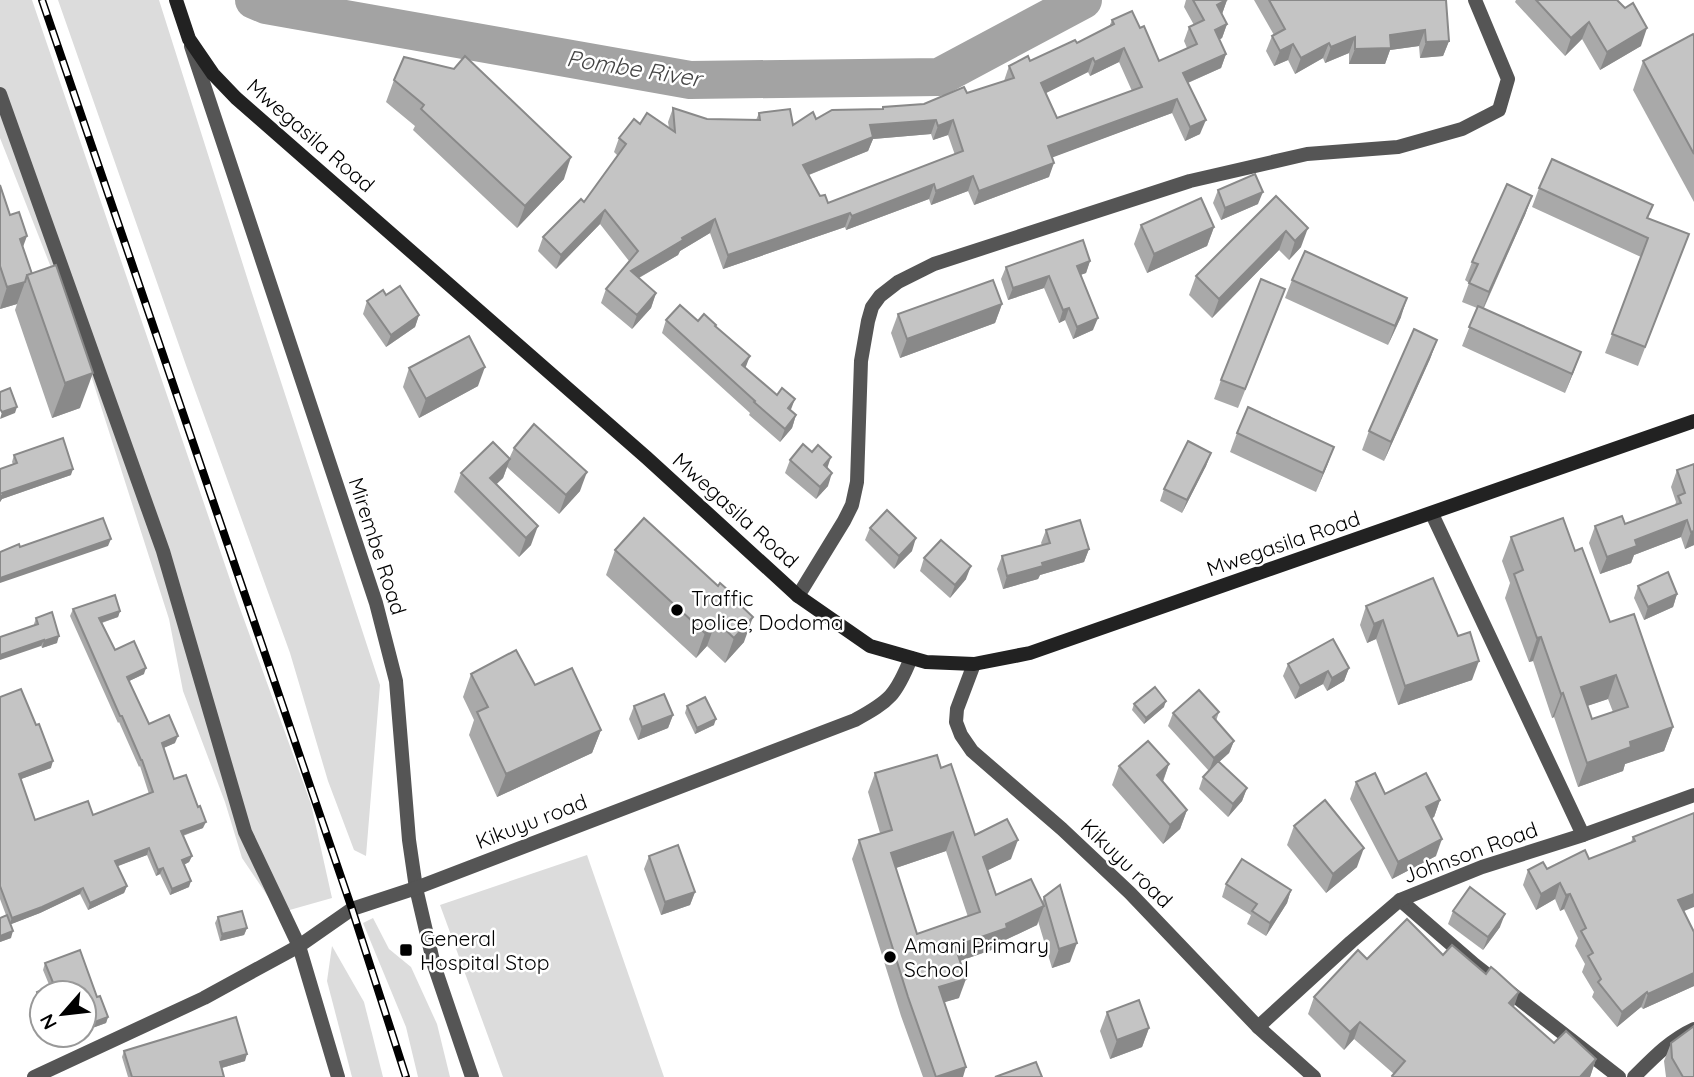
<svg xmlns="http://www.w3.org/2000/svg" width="1694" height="1077" viewBox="0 0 1694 1077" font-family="Quicksand,sans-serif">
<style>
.green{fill:#dcdcdc}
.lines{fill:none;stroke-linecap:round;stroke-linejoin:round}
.river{stroke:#a3a3a3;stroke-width:38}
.street{stroke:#555;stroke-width:14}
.secondary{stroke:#222;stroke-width:14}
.rail-casing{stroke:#000;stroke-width:8}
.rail{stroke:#fff;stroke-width:5;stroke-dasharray:16;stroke-linecap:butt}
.wall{fill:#a9a9a9;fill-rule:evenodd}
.shaded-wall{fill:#898989}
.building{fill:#c4c4c4;stroke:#898989;stroke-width:2;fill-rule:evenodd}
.poi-dot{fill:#000;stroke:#fff;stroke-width:2.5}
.labels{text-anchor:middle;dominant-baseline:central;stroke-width:5;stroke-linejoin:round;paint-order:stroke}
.street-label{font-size:21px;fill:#000;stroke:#fff}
.poi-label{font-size:21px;fill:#000;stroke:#fff;text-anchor:start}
.water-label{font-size:23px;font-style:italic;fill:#444;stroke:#fff}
</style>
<rect width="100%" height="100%" fill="#fff"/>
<g class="green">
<polygon points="0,0 32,0 238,603 311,804 332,898 279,913 242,858 225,802 183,691 169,619 80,341 0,138"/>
<polygon points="58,0 159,0 251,290 380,685 366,856 354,850 328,781 290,653 187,368"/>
<polygon points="587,855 664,1077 503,1077 440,905"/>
<polygon points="373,918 389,949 411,967 437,1024 450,1077 418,1077 406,1027 363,923"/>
<polygon points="332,946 364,1002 383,1077 352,1077 327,981"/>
</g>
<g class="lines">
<polyline class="river" points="254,0 266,5 690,80 939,77 1083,0"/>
<g class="street">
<polyline points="191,46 376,603 396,681 409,840 416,888 434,965 472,1077"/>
<polyline points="0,94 163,551 245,832 299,946 338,1077"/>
<polyline points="1432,514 1583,835"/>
<polyline points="798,596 844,521 852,505 857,482 861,361 868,321 872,307 880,296 898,282 934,264 1190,181 1307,154 1398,147 1462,129 1499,110 1508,79 1475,0"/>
<polyline points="974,664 957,709 956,722 961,735 972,751 1062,829 1130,893 1258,1027 1314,1077"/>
<polyline points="1400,900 1475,965 1619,1077"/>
<polyline points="1258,1027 1351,942 1400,900 1482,867 1583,835 1694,795"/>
<path d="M34 1077 204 998 299 946 352 909 416 888 855 720C890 701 896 695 911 658"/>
<path d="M1634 1077C1653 1058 1670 1040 1694 1029"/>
</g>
<polyline class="secondary" points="176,0 189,39 213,74 236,98 647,458 798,596 870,646 926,662 974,664 1030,653 1694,421"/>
<g class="rail-casing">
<polyline id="rail" points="42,0 352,909 406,1077"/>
</g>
<use href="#rail" class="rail"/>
</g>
<g class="wall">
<path d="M1186 0H1227L1222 14 1227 24 1222 38 1219 40 1226 54 1221 68 1188 83 1200 134 1185 141 1172 113 1052 157 1049 177 974 205 968 191 931 205 929 199 846 230 845 227 723 269 710 233 680 251 678 255 639 278 656 293 651 308 632 329 601 303 606 289 629 261 600 224 556 269 538 251 543 237 584 202 618 156 614 152 619 138 640 124 669 128 668 122 673 108 707 119 756 120 759 113 793 125 816 119 882 109 883 107 924 104 967 93 1004 81 1009 66 1030 61 1077 43 1109 27 1112 20 1140 28 1159 61 1187 48 1184 41 1189 27 1194 25 1184 7ZM1119 62 1132 91 1057 118 1046 93 1088 72 1090 76ZM931 134 933 140 948 135 955 155 828 203 820 196 809 175 868 151 873 139Z"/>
<polygon points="1254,0 1446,0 1449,41 1443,56 1420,58 1419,46 1390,50 1385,64 1349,64 1349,53 1325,63 1323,58 1295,74 1288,60 1274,66 1266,51 1272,36 1274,35"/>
<polygon points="1516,0 1617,0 1625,8 1641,46 1600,70 1582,39 1565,56 1515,2"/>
<polygon points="1694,36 1694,202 1633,90 1643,61"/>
<polygon points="454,69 564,179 517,228 413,130 415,126 386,102 394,80"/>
<polygon points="0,185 10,215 23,247 80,408 52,418 15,310 17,304 0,309"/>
<polygon points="1539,188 1648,218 1689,234 1638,366 1605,353 1641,257 1532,207"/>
<polygon points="1218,190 1258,204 1221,220 1213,203"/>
<polygon points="1276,196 1301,247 1289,260 1279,250 1212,318 1189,295 1196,276"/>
<polygon points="1532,196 1525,215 1484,308 1574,371 1565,393 1462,346 1477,308 1462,302 1469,283 1465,280 1472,262"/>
<polygon points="1141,225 1214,227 1207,246 1147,273 1134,244"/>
<polygon points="1090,261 1086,273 1080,275 1093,330 1073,339 1065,320 1059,323 1044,288 1008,300 1001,279 1006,267"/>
<polygon points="1292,280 1401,317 1388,345 1285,298"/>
<polygon points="386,295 419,315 415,327 386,347 363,314 367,301"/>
<polygon points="1002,304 995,323 900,358 891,333 898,314"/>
<polygon points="1278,308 1238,408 1214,399 1221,380"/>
<polygon points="666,320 698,321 715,327 746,368 796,415 792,428 780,442 749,415 750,413 662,333"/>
<polygon points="1437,340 1430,359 1384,461 1362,450 1369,431"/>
<polygon points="409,368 478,386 419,418 403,387"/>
<polygon points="1237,433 1334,447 1316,492 1230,452"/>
<polygon points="514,448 580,491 559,514 507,467 503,478 496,484 531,545 519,557 454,492 461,473 509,459"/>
<polygon points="1211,453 1206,466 1182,513 1160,501 1164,489"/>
<polygon points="14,455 71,475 2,499 0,502 0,469 13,464 12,462"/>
<polygon points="790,460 827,468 828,486 816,499 785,473"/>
<polygon points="1694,464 1694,545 1685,549 1681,537 1634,555 1631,563 1600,574 1589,543 1595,526 1625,524 1675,505 1676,502 1671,487 1677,470"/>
<polygon points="870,528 912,551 894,569 865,540"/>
<polygon points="1046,530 1089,549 1084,562 1040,575 1038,579 1003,589 997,569 1002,556 1042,545 1041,543"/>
<path d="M1511 537 1575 551 1610 622 1673 727 1664 751 1625 764 1623 771 1578 787 1554 717 1552 718 1533 661 1529 662 1505 598 1510 583 1502 561ZM1608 699 1613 712 1592 719 1587 706Z"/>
<polygon points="615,550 718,586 735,600 744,642 725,663 707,646 696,658 606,575"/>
<polygon points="924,558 966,579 950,598 920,571"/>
<polygon points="1638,586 1677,594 1673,607 1644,620 1634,598"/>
<polygon points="1366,606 1458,636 1472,680 1398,705 1376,639 1367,643 1360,625"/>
<polygon points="73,609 120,611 118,617 102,623 115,650 144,674 129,681 149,724 175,743 163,748 174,779 203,828 183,836 192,856 189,862 184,865 189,887 170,895 160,874 156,876 147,855 117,866 127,886 124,893 88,910 80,894 40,913 11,924 11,938 0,942 0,918 6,915 0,899 0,697 51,768 21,779 35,820 93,815 149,794 140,766 139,767 119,722 118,723 70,616"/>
<polygon points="36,618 57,643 42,648 34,624"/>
<polygon points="1288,664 1349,668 1344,681 1327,691 1323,684 1295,699 1283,676"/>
<polygon points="471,674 535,685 601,730 592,753 497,797 469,735 474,720 463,697"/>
<polygon points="1134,704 1164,707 1144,724 1132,710"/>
<polygon points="634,706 673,715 668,728 638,740 629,719"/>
<polygon points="687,706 714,725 695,734 685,713"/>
<polygon points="1219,712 1216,721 1234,741 1229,753 1219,762 1247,788 1242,801 1228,817 1199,789 1203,777 1209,771 1168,726 1173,713"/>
<polygon points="1169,764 1163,782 1187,810 1180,829 1163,844 1112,785 1119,766"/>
<path d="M941 768 975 835 1011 859 987 870 996 895 1042 902 1044 897 1070 962 1052 968 1038 921 1037 925 1003 941 1000 947 960 961 959 998 944 1002 963 1077H923L901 1016 852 859 859 840 880 833 868 792 875 773ZM946 851 968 917 917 934 896 868Z"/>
<polygon points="1356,782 1385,794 1440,800 1434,817 1432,818 1436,856 1392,879 1350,799"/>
<polygon points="1294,826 1357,867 1326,893 1287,845"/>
<polygon points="1633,837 1683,911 1694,932 1694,986 1643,1009 1641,1007 1617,1027 1592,997 1594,992 1582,972 1585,964 1575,946 1578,938 1564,909 1560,911 1555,899 1536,910 1523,885 1528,870 1547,869 1589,859 1631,842"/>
<polygon points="649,856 695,892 690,905 661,915 644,869"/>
<polygon points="1226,884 1291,890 1287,903 1266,936 1247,924 1251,915 1222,897"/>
<polygon points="1453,911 1500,927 1483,950 1448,924"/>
<polygon points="218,917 247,928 244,935 220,941 215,923"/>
<polygon points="80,950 97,997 100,996 108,1017 106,1023 84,1031 84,993 42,993 42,1019 34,998 37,992 50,987 43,970 45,963"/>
<polygon points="1443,955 1514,1007 1554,1043 1596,1059 1590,1077 1392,1077 1394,1074 1354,1039 1344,1050 1308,1014 1314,997 1367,959"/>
<polygon points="1107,1012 1149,1028 1142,1047 1110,1059 1100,1031"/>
<polygon points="1671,1043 1694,1077 1666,1077 1664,1061"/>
<polygon points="124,1051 245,1061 222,1068 224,1077 128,1077 122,1057"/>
</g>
<g class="shaded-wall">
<polygon points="1227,0 1222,14 1217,5"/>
<polygon points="1589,22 1582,39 1565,56 1571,38"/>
<polygon points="1227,24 1222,38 1210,44 1215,30"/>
<polygon points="1647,28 1641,46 1600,70 1607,52"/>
<polygon points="1425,30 1419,46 1390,50 1385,64 1349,64 1355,49 1390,35"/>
<polygon points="1355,37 1349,53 1325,63 1331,47"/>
<polygon points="1449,41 1443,56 1420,58 1426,42"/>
<polygon points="1329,43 1323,58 1295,74 1301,58"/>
<polygon points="1293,44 1288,60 1274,66 1280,51"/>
<polygon points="1124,48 1119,62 1090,76 1095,62"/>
<polygon points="1226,54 1221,68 1178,87 1183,73"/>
<polygon points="1093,58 1088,72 1036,98 1041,83"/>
<polygon points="1177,99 1172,113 1043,161 1048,146"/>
<polygon points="936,120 931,134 873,139 868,151 798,179 803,165 870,125"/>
<polygon points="953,120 948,135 933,140 938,126"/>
<polygon points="1206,120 1200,134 1185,141 1190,127"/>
<polygon points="571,157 564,179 517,228 525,206"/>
<polygon points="1054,163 1049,177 974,205 979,191"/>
<polygon points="973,176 968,191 931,205 936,191"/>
<polygon points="934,184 929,199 846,230 852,216"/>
<polygon points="1263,192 1258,204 1221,220 1225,208"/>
<polygon points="1532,196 1525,215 1482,311 1489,292"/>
<polygon points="605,210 600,224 556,269 561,255"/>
<polygon points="850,213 845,227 723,269 728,255"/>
<polygon points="715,219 710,233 680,251 678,255 626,285 631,271 682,238"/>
<polygon points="1214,227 1207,246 1147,273 1154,254"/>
<polygon points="1308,228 1301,247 1289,260 1295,241"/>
<polygon points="1286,231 1279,250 1212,318 1219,299"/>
<polygon points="27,236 19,258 20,239"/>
<polygon points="1090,261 1086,273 1072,278 1077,266"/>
<polygon points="1049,276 1044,288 1008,300 1013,288"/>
<polygon points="25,282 17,304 0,309 7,287"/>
<polygon points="656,293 651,308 632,329 637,315"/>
<polygon points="1407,298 1401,317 1388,345 1395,326"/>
<polygon points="1002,304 995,323 900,358 907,339"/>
<polygon points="1069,308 1065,320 1059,323 1063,310"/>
<polygon points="419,315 415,327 386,347 391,335"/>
<polygon points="1098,318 1093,330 1073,339 1077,327"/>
<polygon points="1437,340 1430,359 1384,461 1391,442"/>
<polygon points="1581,352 1574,371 1565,393 1572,374"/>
<polygon points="750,356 745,369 742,365"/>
<polygon points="485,367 478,386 419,418 426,399"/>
<polygon points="93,373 80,408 52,418 65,383"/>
<polygon points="795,399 790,412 788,408"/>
<polygon points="17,407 15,413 0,419 2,412"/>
<polygon points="796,415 792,428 780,442 785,429"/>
<polygon points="1334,447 1327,466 1316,492 1323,473"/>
<polygon points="1211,453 1206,466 1182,513 1187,500"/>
<polygon points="831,457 827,469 824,465"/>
<polygon points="510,459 503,478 483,497 490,478"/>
<polygon points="73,469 71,475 2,499 0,502 0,497 2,493"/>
<polygon points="587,472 580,491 559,514 566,495"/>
<polygon points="832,473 828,486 816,499 820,487"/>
<polygon points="1687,520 1681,537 1634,555 1631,563 1600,574 1607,557 1635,540"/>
<polygon points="538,526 531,545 519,557 526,538"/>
<polygon points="1694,531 1694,545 1685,549 1691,532"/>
<polygon points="916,538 912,551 894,569 899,556"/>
<polygon points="111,539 108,546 0,583 0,578"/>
<polygon points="1089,549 1084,562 1040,575 1038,579 1003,589 1007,576 1042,563"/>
<polygon points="971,566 966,579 950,598 955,585"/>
<polygon points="1677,594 1673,607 1644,620 1648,607"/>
<polygon points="120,611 118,617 97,624 99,618"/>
<polygon points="753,617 744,642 725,663 734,638"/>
<polygon points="1383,620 1376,639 1367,643 1374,624"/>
<polygon points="716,621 707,646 696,658 705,633"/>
<polygon points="59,636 57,643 42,648 44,641"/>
<polygon points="1541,637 1533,661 1529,662 1537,638"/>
<polygon points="44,640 41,646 0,660 0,655"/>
<polygon points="1479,661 1472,680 1398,705 1405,686"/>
<polygon points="146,668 144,674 125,683 127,677"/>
<polygon points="1349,668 1344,681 1327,691 1332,678"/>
<polygon points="1328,671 1323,684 1295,699 1300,686"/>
<polygon points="1616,675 1608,699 1572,711 1581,687"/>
<polygon points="1563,693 1554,717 1552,718 1561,694"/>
<polygon points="1166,701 1164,707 1144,724 1146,718"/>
<polygon points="673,715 668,728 638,740 642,727"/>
<polygon points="716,719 714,725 695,734 697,728"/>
<polygon points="1673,727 1664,751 1625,764 1623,771 1578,787 1587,763 1630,742"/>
<polygon points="601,730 592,753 497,797 506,774"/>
<polygon points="178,736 175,743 159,750 162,743"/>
<polygon points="1234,741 1229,753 1209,771 1214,758"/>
<polygon points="53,761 51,768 16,781 19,774"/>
<polygon points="1169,764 1162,783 1157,775"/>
<polygon points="1247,788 1242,801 1228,817 1233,804"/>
<polygon points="1440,800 1434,817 1420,824 1426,807"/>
<polygon points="1187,810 1180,829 1163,844 1170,825"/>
<polygon points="206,822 203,828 178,837 181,831"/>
<polygon points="953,832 946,851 884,872 891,853"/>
<polygon points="1442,839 1436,856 1392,879 1398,862"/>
<polygon points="1018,840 1011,859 976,876 983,857"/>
<polygon points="149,848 147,855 113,868 115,861"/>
<polygon points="1364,848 1357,867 1326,893 1333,874"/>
<polygon points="192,856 189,862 179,867 182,860"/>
<polygon points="163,868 160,874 156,876 158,870"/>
<polygon points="191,881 189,887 170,895 172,889"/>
<polygon points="1560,883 1555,899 1536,910 1541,894"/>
<polygon points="127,886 124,893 88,910 90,903"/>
<polygon points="83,888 80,894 40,913 9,925 12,918"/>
<polygon points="1291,890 1287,903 1266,936 1270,923"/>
<polygon points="695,892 690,905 661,915 665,902"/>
<polygon points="1570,894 1564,909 1560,911 1566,895"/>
<polygon points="1694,894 1694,907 1672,916 1678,900"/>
<polygon points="1044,906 1037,925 1003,941 1000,947 948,965 955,946"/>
<polygon points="1505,914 1500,927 1483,950 1488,937"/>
<polygon points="247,928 244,935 220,941 222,934"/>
<polygon points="13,931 11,938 0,942 0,936"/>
<polygon points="1077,943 1070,962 1052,968 1059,949"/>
<polygon points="1694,973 1694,986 1643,1009 1648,994"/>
<polygon points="966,979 959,998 932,1006 939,987"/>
<polygon points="1519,992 1513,1010 1509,1003"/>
<polygon points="1647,992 1641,1007 1617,1027 1622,1012"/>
<polygon points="108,1017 106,1023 84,1031 84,1026"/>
<polygon points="1360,1022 1354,1039 1344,1050 1350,1032"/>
<polygon points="1149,1028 1142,1047 1110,1059 1117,1040"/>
<polygon points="247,1054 245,1061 218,1069 220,1062"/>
<polygon points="1596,1059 1590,1077 1580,1077"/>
<polygon points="966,1067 963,1077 936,1077"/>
</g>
<g class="building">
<path d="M1193 0H1226L1217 5 1227 24 1215 30 1226 54 1183 73 1206 120 1190 127 1177 99 1048 146 1054 163 979 191 973 176 936 191 934 184 852 216 850 213 728 255 715 219 682 238 683 240 631 271 656 293 637 315 606 289 638 251 605 210 561 255 543 237 581 199 584 202 626 144 619 138 634 119 640 124 647 113 675 132 673 108 707 119 760 120 759 113 790 109 793 125 813 112 816 119 832 110 883 109V107L924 104 964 87 967 93 1014 78 1009 66 1028 56 1030 61 1075 40 1077 43 1114 24 1112 20 1132 11 1140 28 1144 26 1159 61 1197 44 1189 27 1204 20ZM1124 48 1142 87 1057 118 1041 83 1093 58 1095 62ZM936 120 938 126 953 120 963 151 828 203 825 195 820 196 803 165 873 137 870 125Z"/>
<polygon points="1269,0 1446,0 1449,41 1426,42 1425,30 1390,35 1391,48 1355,49 1355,37 1331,47 1329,43 1301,58 1293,44 1280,51 1272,36 1285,29"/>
<polygon points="1536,0 1617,0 1625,8 1633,3 1647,28 1607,52 1589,22 1571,38"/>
<polygon points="1693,34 1694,36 1694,154 1643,61"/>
<polygon points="465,56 571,157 525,206 421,109 424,105 394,80 404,57 454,69"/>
<polygon points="1552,159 1653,205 1647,218 1689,234 1645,347 1612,334 1648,238 1539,188"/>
<polygon points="1255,174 1263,192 1225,208 1218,190"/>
<polygon points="1507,184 1532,196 1489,292 1469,283 1478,264 1472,262"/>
<polygon points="0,185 10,215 19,212 27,236 20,239 32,274 27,275 25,282 7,287 0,266"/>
<polygon points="1276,196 1308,228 1295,241 1286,231 1219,299 1196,276"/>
<polygon points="1201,198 1214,227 1154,254 1141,225"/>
<polygon points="1083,240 1090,261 1077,266 1098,318 1077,327 1069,308 1063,310 1049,276 1013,288 1006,267"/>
<polygon points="1305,251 1407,298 1395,326 1292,280"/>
<polygon points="56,265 93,373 65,383 27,275"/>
<polygon points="1261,279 1285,289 1245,389 1221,380"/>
<polygon points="993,280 1002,304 907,339 898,314"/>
<polygon points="400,286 419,315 391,335 367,301 383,290 386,295"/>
<polygon points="680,305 698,321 704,314 716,325 715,326 750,356 742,365 777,395 782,388 795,399 788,408 796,415 785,429 754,402 755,401 666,320"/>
<polygon points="1478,306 1581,352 1572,374 1469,327"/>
<polygon points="1414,329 1437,340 1391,442 1369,431"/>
<polygon points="469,336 485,367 426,399 409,368"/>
<polygon points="10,388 17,407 2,412 0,409 0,392"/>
<polygon points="1248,407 1334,447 1323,473 1237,433"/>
<polygon points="534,424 587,472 566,495 514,448"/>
<polygon points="63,438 73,469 2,493 3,495 0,497 0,469 17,463 14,455"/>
<polygon points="1188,441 1211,453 1187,500 1164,489"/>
<polygon points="493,442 510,459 490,478 538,526 526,538 461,473"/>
<polygon points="803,444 812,452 818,445 831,457 824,465 832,473 820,487 790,460"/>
<polygon points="1694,464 1694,531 1691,532 1687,520 1635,540 1637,546 1607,557 1595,526 1622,516 1625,524 1681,503 1678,496 1685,493 1677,470"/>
<polygon points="887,510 916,538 899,556 870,528"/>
<polygon points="103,518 111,539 0,578 0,552 19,544 20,547"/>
<polygon points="644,518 718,586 720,583 736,597 734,599 753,617 734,638 716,621 705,633 615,550"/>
<path d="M1563 518 1575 551 1582 548 1610 622 1634 614 1673 727 1630 742 1631 747 1587 763 1563 693 1561 694 1541 637 1537 638 1514 574 1523 570 1511 537ZM1616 675 1628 707 1592 719 1581 687Z"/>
<polygon points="1080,520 1089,549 1042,563 1043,566 1007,576 1002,556 1050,543 1046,530"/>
<polygon points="941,540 971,566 955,585 924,558"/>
<polygon points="1668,572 1677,594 1648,607 1638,586"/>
<polygon points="1433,578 1458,636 1470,632 1479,661 1405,686 1383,620 1374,624 1366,606"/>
<polygon points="115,595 120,611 99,618 115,650 134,641 146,668 127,677 149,724 169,715 178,736 162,743 174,779 186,775 198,807 200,806 206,822 181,831 192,856 182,860 191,881 172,889 163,868 158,870 149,848 115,861 127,886 90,903 83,888 42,907 12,918 0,886 0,697 21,689 36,725 39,724 53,761 19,774 35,820 88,801 93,815 153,792 142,760 141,760 122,716 120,716 73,609"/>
<polygon points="52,612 59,636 44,641 44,640 0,655 0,637 38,624 36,618"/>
<polygon points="1333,639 1349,668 1332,678 1328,671 1300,686 1288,664"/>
<polygon points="516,650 535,685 572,668 601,730 506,774 477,712 488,707 471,674"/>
<polygon points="1155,687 1166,701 1146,718 1134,704"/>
<polygon points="1199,690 1219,712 1213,717 1234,741 1214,758 1173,713"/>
<polygon points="664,694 673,715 642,727 634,706"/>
<polygon points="705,697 716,719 697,728 687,706"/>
<polygon points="1148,741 1169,764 1157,775 1187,810 1170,825 1119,766"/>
<path d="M937 755 941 768 951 764 975 835 1007 819 1018 840 983 857 996 895 1031 879 1044 906 1006 924 1007 928 955 946 966 979 939 987 966 1067 936 1077 908 997 859 840 892 830 875 773ZM953 832 980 912 917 934 891 853Z"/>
<polygon points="1218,761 1247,788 1233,804 1203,777"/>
<polygon points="1375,773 1385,794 1426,773 1440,800 1426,807 1442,839 1398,862 1356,782"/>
<polygon points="1325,800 1364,848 1333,874 1294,826"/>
<polygon points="1694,813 1694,894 1678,900 1694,932 1694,973 1648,994 1647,992 1622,1012 1598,982 1601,979 1588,956 1593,953 1581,931 1586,928 1570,894 1566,895 1560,883 1541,894 1528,870 1543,862 1547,869 1585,850 1589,859 1635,841 1633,837"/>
<polygon points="678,845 695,892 665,902 649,856"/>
<polygon points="1242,859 1291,890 1270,923 1252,911 1257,904 1226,884"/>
<polygon points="1060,885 1077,943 1059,949 1044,897"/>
<polygon points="1470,887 1505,914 1488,937 1453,911"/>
<polygon points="242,911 247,928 222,934 218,917"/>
<polygon points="7,915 13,931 0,936 0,918"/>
<polygon points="1407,919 1443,955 1452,945 1486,974 1491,967 1496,971 1519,992 1509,1003 1554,1043 1566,1031 1596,1059 1580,1077 1393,1077 1392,1076 1405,1061 1360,1022 1350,1032 1314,997 1358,950 1367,959"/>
<polygon points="80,950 97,997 100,996 108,1017 84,1026 84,993 42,993 42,1006 37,992 54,985 45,963"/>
<polygon points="1139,1000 1149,1028 1117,1040 1107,1012"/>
<polygon points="236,1017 247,1054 220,1062 224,1077 132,1077 124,1051"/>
<polygon points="1694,1026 1694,1077 1683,1077 1672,1058 1671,1043"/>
<polygon points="1036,1062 1042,1077 995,1077"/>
</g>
<g class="poi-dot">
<circle cx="677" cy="610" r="7"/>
<rect x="399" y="943" width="14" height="14" rx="3.5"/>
<circle cx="890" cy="957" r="7"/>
</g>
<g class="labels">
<g class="street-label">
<text transform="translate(311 135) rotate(41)">Mwegasila Road</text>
<text transform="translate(736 510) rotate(42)">Mwegasila Road</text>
<text transform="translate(1283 543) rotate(-19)">Mwegasila Road</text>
<text transform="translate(378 546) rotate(72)">Mirembe Road</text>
<text transform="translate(531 821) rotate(-21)">Kikuyu road</text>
<text transform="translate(1470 852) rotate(-20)">Johnson Road</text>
<text transform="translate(1127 863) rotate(44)">Kikuyu road</text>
</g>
<g class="poi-label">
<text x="691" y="598">Traffic<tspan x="691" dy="24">police, Dodoma</tspan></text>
<text x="420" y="938">General<tspan x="420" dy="24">Hospital Stop</tspan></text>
<text x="904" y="945">Amani Primary<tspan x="904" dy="24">School</tspan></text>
</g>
<g class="water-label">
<text transform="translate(634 68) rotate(9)">Pombe River</text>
</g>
</g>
<g transform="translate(63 1014) rotate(242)"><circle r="33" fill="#ffffff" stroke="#999999" stroke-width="2"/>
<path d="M0-5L12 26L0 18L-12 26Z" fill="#000000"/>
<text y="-10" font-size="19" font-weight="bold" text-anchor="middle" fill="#000000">N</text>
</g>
</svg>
